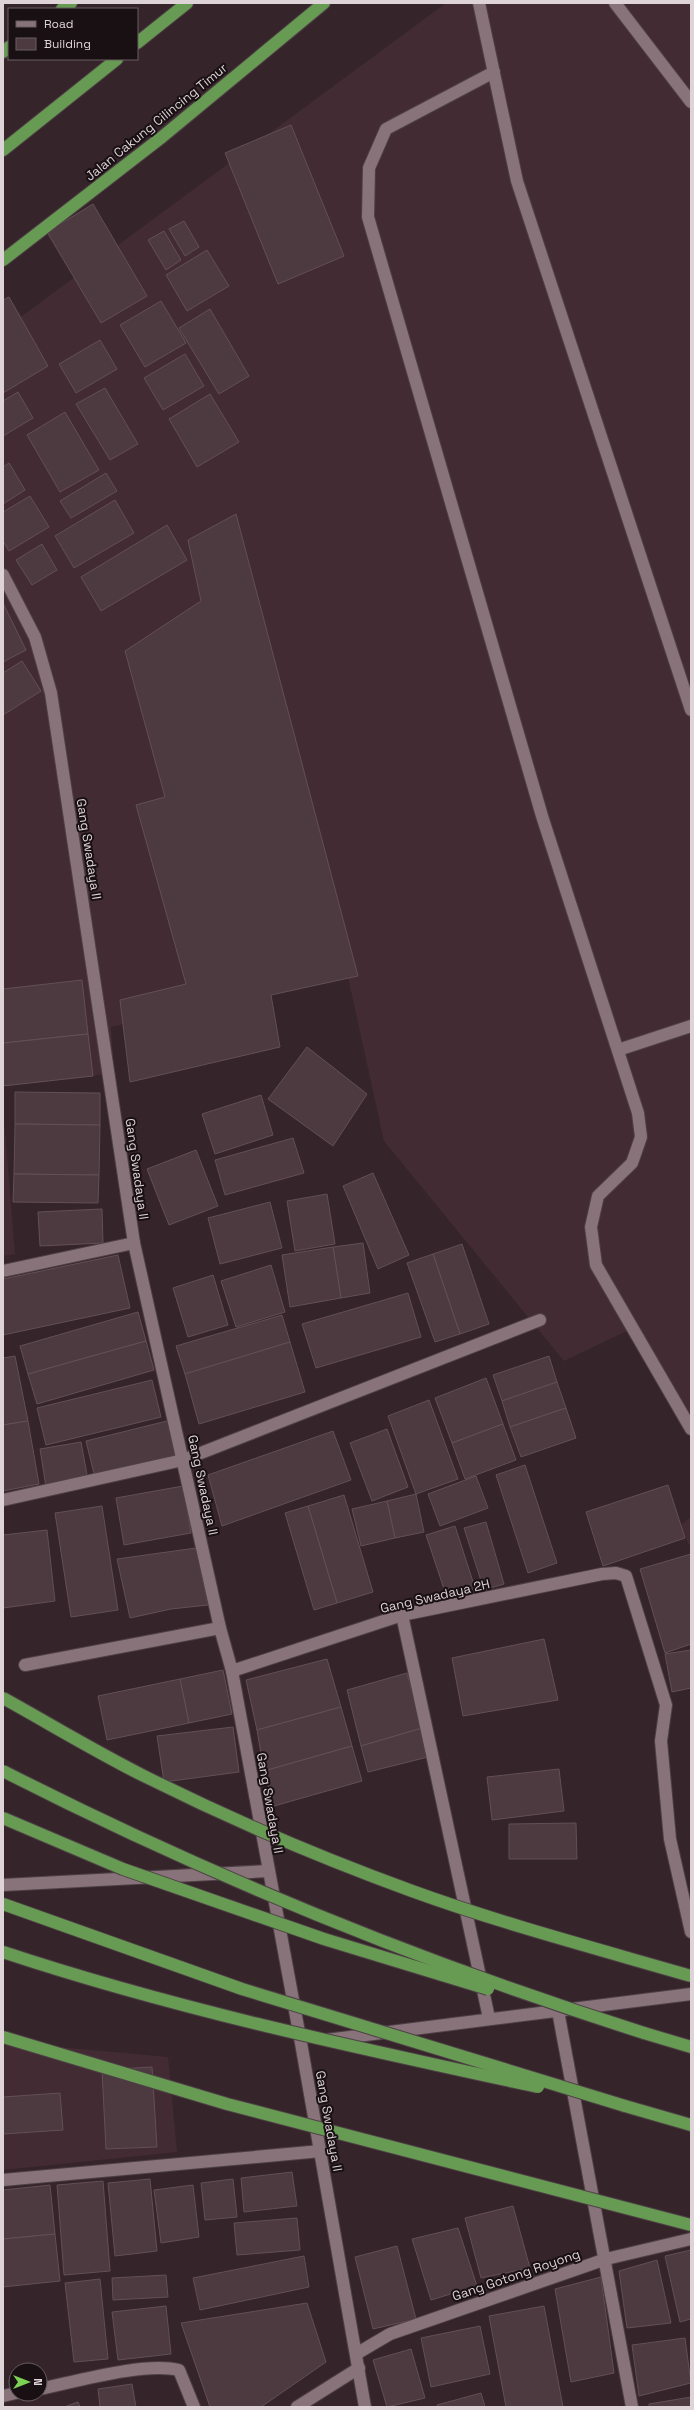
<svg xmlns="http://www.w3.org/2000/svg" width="694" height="2410" viewBox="0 0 694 2410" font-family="'Space Grotesk',sans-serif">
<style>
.built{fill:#432b33}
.building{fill:#4d3a41;stroke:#634f56}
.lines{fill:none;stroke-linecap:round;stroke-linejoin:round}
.minor-casing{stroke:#4e4046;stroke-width:14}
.highway-casing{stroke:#4e4046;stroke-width:14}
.minor{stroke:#88737a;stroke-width:12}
.highway{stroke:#679a52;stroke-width:12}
.highway-bridge-casing{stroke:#4e4046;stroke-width:14;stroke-linecap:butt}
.highway-bridge{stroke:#679a52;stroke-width:12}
.labels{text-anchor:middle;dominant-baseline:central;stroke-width:4;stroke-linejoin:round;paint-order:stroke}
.street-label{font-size:13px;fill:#ded3d6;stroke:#181013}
</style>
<rect width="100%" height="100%" fill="#35242a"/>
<g class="built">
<polygon points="446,3 691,3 691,1423 635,1327 564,1361 384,1141 346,968 111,1027 114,1073 3,1086 3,330"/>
<polygon points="3,1107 15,1254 3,1256"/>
<polygon points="691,1517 691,1548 679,1526"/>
<polygon points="3,2042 168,2057 177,2152 3,2170"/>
</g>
<g class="building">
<polygon points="291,125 344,256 278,284 225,153"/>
<polygon points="93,204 147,296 101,323 47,232"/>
<polygon points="184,221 199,247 185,256 169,229"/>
<polygon points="164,231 181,260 166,270 148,240"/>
<polygon points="207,250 229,286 187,311 166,275"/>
<polygon points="9,297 48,366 3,393 3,300"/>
<polygon points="161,301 186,343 145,367 120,325"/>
<polygon points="210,309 249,376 219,394 179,328"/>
<polygon points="100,340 117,369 76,393 59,364"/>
<polygon points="185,354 204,386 163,410 144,378"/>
<polygon points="105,388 138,444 110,460 76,404"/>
<polygon points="18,392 33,418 3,436 3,401"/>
<polygon points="210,394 239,442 197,467 169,419"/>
<polygon points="65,412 99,470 60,492 27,435"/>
<polygon points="9,463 25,490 3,504 3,467"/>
<polygon points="106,473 117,491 71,518 60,501"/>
<polygon points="30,496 49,527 9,551 3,541 3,512"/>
<polygon points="115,500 134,533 74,568 55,536"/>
<polygon points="236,514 358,976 271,995 280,1047 130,1082 120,1000 186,984 136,805 165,797 125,651 201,601 188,540"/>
<polygon points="167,525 187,560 101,611 81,577"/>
<polygon points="42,544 57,570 32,585 16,560"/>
<polygon points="3,603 26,650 3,662"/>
<polygon points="22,661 41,691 3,715 3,673"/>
<polygon points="82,980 88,1034 3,1043 3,989"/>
<polygon points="88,1034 93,1076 3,1086 3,1043"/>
<polygon points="307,1047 367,1094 333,1146 268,1099"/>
<polygon points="15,1092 100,1093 100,1125 15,1124"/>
<polygon points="261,1095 273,1135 215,1154 202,1114"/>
<polygon points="15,1124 100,1125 99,1175 14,1174"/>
<polygon points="293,1138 304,1173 225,1195 215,1160"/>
<polygon points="196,1150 218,1206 169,1225 147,1169"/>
<polygon points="373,1173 409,1255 378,1269 343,1186"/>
<polygon points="14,1174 99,1175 98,1203 13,1202"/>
<polygon points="327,1194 335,1244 295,1251 287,1201"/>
<polygon points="270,1202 282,1248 220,1264 208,1218"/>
<polygon points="102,1209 103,1243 40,1246 38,1212"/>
<polygon points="363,1243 370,1293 341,1298 333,1247"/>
<polygon points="462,1244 489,1324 460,1334 433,1254"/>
<polygon points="333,1247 341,1298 290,1307 282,1255"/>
<polygon points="433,1254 460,1334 435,1342 407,1263"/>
<polygon points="118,1255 130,1308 3,1335 3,1279"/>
<polygon points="271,1265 285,1312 236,1327 221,1281"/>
<polygon points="213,1275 228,1325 188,1337 173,1288"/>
<polygon points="408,1293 421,1337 316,1368 302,1324"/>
<polygon points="138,1312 146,1341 28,1374 20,1346"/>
<polygon points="282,1315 290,1342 185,1374 176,1346"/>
<polygon points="146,1341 154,1370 37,1404 28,1374"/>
<polygon points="290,1342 305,1392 199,1424 185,1374"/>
<polygon points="15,1356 28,1421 3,1425 3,1358"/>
<polygon points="549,1356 557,1382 502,1401 493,1375"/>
<polygon points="486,1378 503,1424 452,1443 435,1398"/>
<polygon points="152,1380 161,1417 46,1445 37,1408"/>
<polygon points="557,1382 566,1408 510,1427 502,1401"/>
<polygon points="429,1400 458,1479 416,1494 388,1416"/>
<polygon points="566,1408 576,1438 521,1457 510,1427"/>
<polygon points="171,1420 180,1457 95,1478 86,1441"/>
<polygon points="28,1421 39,1484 3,1491 3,1425"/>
<polygon points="503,1424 516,1460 465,1479 452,1443"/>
<polygon points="387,1429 408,1487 372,1501 350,1443"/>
<polygon points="333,1431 351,1480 222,1526 208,1475"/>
<polygon points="81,1442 88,1480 46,1487 40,1449"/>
<polygon points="525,1465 557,1563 528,1573 496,1475"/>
<polygon points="476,1476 488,1508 440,1526 428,1494"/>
<polygon points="668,1485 685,1538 603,1566 586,1512"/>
<polygon points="183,1486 191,1533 124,1545 116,1498"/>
<polygon points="416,1494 424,1532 395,1538 387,1501"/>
<polygon points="344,1495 373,1592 337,1603 308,1506"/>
<polygon points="387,1501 395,1538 361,1546 352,1509"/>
<polygon points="102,1506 118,1610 71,1617 55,1513"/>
<polygon points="308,1506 337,1603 314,1610 285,1513"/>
<polygon points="486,1522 504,1584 484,1590 464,1528"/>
<polygon points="455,1526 476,1591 448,1601 426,1535"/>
<polygon points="47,1530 55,1601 3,1608 3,1535"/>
<polygon points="196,1548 208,1605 171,1609 130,1618 117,1559"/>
<polygon points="691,1554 691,1644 665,1653 640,1569"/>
<polygon points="544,1639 558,1700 463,1716 452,1658"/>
<polygon points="691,1650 691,1688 672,1692 665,1654"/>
<polygon points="327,1659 341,1707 257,1730 246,1680"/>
<polygon points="223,1670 232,1714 189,1723 180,1679"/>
<polygon points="407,1673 422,1728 361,1746 347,1690"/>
<polygon points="180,1679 189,1723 107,1740 98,1696"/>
<polygon points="341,1707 352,1746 264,1771 257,1730"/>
<polygon points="233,1727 239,1772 164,1782 157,1736"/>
<polygon points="422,1728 428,1757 368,1772 361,1746"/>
<polygon points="352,1746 362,1781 274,1806 264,1771"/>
<polygon points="559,1769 564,1811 492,1820 487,1777"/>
<polygon points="576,1823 577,1859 509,1859 509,1824"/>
<polygon points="152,2067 157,2147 106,2149 102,2070"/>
<polygon points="60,2093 63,2130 3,2134 3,2097"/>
<polygon points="292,2172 297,2206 244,2212 241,2178"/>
<polygon points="150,2179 157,2251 115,2256 108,2183"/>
<polygon points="233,2179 237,2217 205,2220 201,2183"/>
<polygon points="103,2181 110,2271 64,2275 57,2185"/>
<polygon points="50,2185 55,2234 3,2239 3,2190"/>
<polygon points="193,2185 199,2237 161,2243 154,2190"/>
<polygon points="513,2206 530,2268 481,2278 465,2218"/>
<polygon points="297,2218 300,2250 237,2255 234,2223"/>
<polygon points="458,2228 477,2286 431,2300 412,2239"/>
<polygon points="55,2234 60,2281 3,2287 3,2239"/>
<polygon points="397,2246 416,2319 373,2329 355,2257"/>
<polygon points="691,2250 691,2319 680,2322 665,2256"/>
<polygon points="304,2256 309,2287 200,2310 193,2278"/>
<polygon points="657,2260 671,2323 627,2328 619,2271"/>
<polygon points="166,2275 168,2297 113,2300 112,2278"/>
<polygon points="601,2277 614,2373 571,2382 555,2289"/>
<polygon points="100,2279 108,2359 74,2362 65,2283"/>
<polygon points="307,2303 326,2362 261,2407 210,2407 181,2323"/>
<polygon points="166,2306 171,2354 118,2360 112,2312"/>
<polygon points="544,2306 563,2407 506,2407 489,2316"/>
<polygon points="480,2326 490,2374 431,2387 421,2338"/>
<polygon points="685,2338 691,2383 639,2396 632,2345"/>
<polygon points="411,2349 425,2398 387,2407 373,2360"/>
<polygon points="132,2384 136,2407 100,2407 98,2389"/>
<polygon points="481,2393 485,2407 438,2407 437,2405"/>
<polygon points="691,2397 691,2407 649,2407 649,2404"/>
<polygon points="78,2402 80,2407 64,2407"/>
</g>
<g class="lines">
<g class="minor-casing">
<g id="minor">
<polyline points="479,3 517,181 691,710"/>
<polyline points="615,3 691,102"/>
<polyline points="494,72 386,129 369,168 368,217 542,816 638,1113 641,1137 632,1163 598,1196 591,1227 596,1265 691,1429"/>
<polyline points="3,575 35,637 51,693 134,1243 220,1628 232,1671 301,2043 365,2407"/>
<polyline points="618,1050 691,1026"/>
<polyline points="3,1271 134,1243"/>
<polyline points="3,1500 183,1460 540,1320"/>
<polyline points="402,1615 489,2018"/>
<polyline points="25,1665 220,1628"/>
<polyline points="232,1671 402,1615 602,1574 616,1573 626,1576 666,1705 661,1741 670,1839 691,1932"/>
<polyline points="3,1885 268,1871"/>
<polyline points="558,2011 632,2407"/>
<polyline points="326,2040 691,1994"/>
<polyline points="3,2180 321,2151"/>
<polyline points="356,2354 390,2334 606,2259 691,2239"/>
<path d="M40 2389C78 2381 144 2362 179 2370L194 2407"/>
<polyline points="3,2396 16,2393"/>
<polyline points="297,2407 359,2368"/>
</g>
</g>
<g class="highway-casing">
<g id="highway">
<polyline points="62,9 71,3"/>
<polyline points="137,43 187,3"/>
<polyline points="3,52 9,47"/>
<polyline points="3,150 117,59"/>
<polyline points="3,260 162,137 324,3"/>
<polyline points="644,2033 691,2047"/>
<polyline points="625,2106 691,2125"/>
</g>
</g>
<use href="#minor" class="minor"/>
<use href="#highway" class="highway"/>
<g class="highway-bridge-casing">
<g id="highway-bridge">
<path d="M3 1698C50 1724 96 1752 144 1776 230 1819 321 1858 412 1891 503 1924 598 1949 691 1976"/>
<path d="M3 1771C209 1876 423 1963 644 2033"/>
<polyline points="3,1818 123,1869 324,1939 488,1989"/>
<polyline points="3,1904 242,1989 625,2106"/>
<path d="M3 1952C178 2010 358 2048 538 2087"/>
<polyline points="3,2037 227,2104 691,2225"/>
</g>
</g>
<use href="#highway-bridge" class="highway-bridge"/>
</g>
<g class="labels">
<g class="street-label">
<text transform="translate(156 122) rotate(-39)">Jalan Cakung Cilincing Timur</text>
<text transform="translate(89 849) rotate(81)">Gang Swadaya II</text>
<text transform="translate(137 1169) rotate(82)">Gang Swadaya II</text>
<text transform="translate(203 1485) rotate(78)">Gang Swadaya II</text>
<text transform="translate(435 1596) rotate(-13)">Gang Swadaya 2H</text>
<text transform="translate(270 1803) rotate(80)">Gang Swadaya II</text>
<text transform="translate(329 2121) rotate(80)">Gang Swadaya II</text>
<text transform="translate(516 2275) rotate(-19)">Gang Gotong Royong</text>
</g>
</g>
<rect width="694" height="2410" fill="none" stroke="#ded3d6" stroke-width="8"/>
<rect x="8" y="8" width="130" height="52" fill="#181013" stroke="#675e61"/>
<rect x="16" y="21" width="20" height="6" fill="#88737a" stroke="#675e61"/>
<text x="44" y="28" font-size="12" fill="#ded3d6">Road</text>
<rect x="16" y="38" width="20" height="12" fill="#4d3a41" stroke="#675e61"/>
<text x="44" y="48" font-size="12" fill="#ded3d6">Building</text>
<g transform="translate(28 2382) rotate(90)"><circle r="19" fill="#181013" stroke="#675e61"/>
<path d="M0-3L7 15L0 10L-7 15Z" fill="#7cd155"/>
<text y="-6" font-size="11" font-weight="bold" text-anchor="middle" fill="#ded3d6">N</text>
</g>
</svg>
